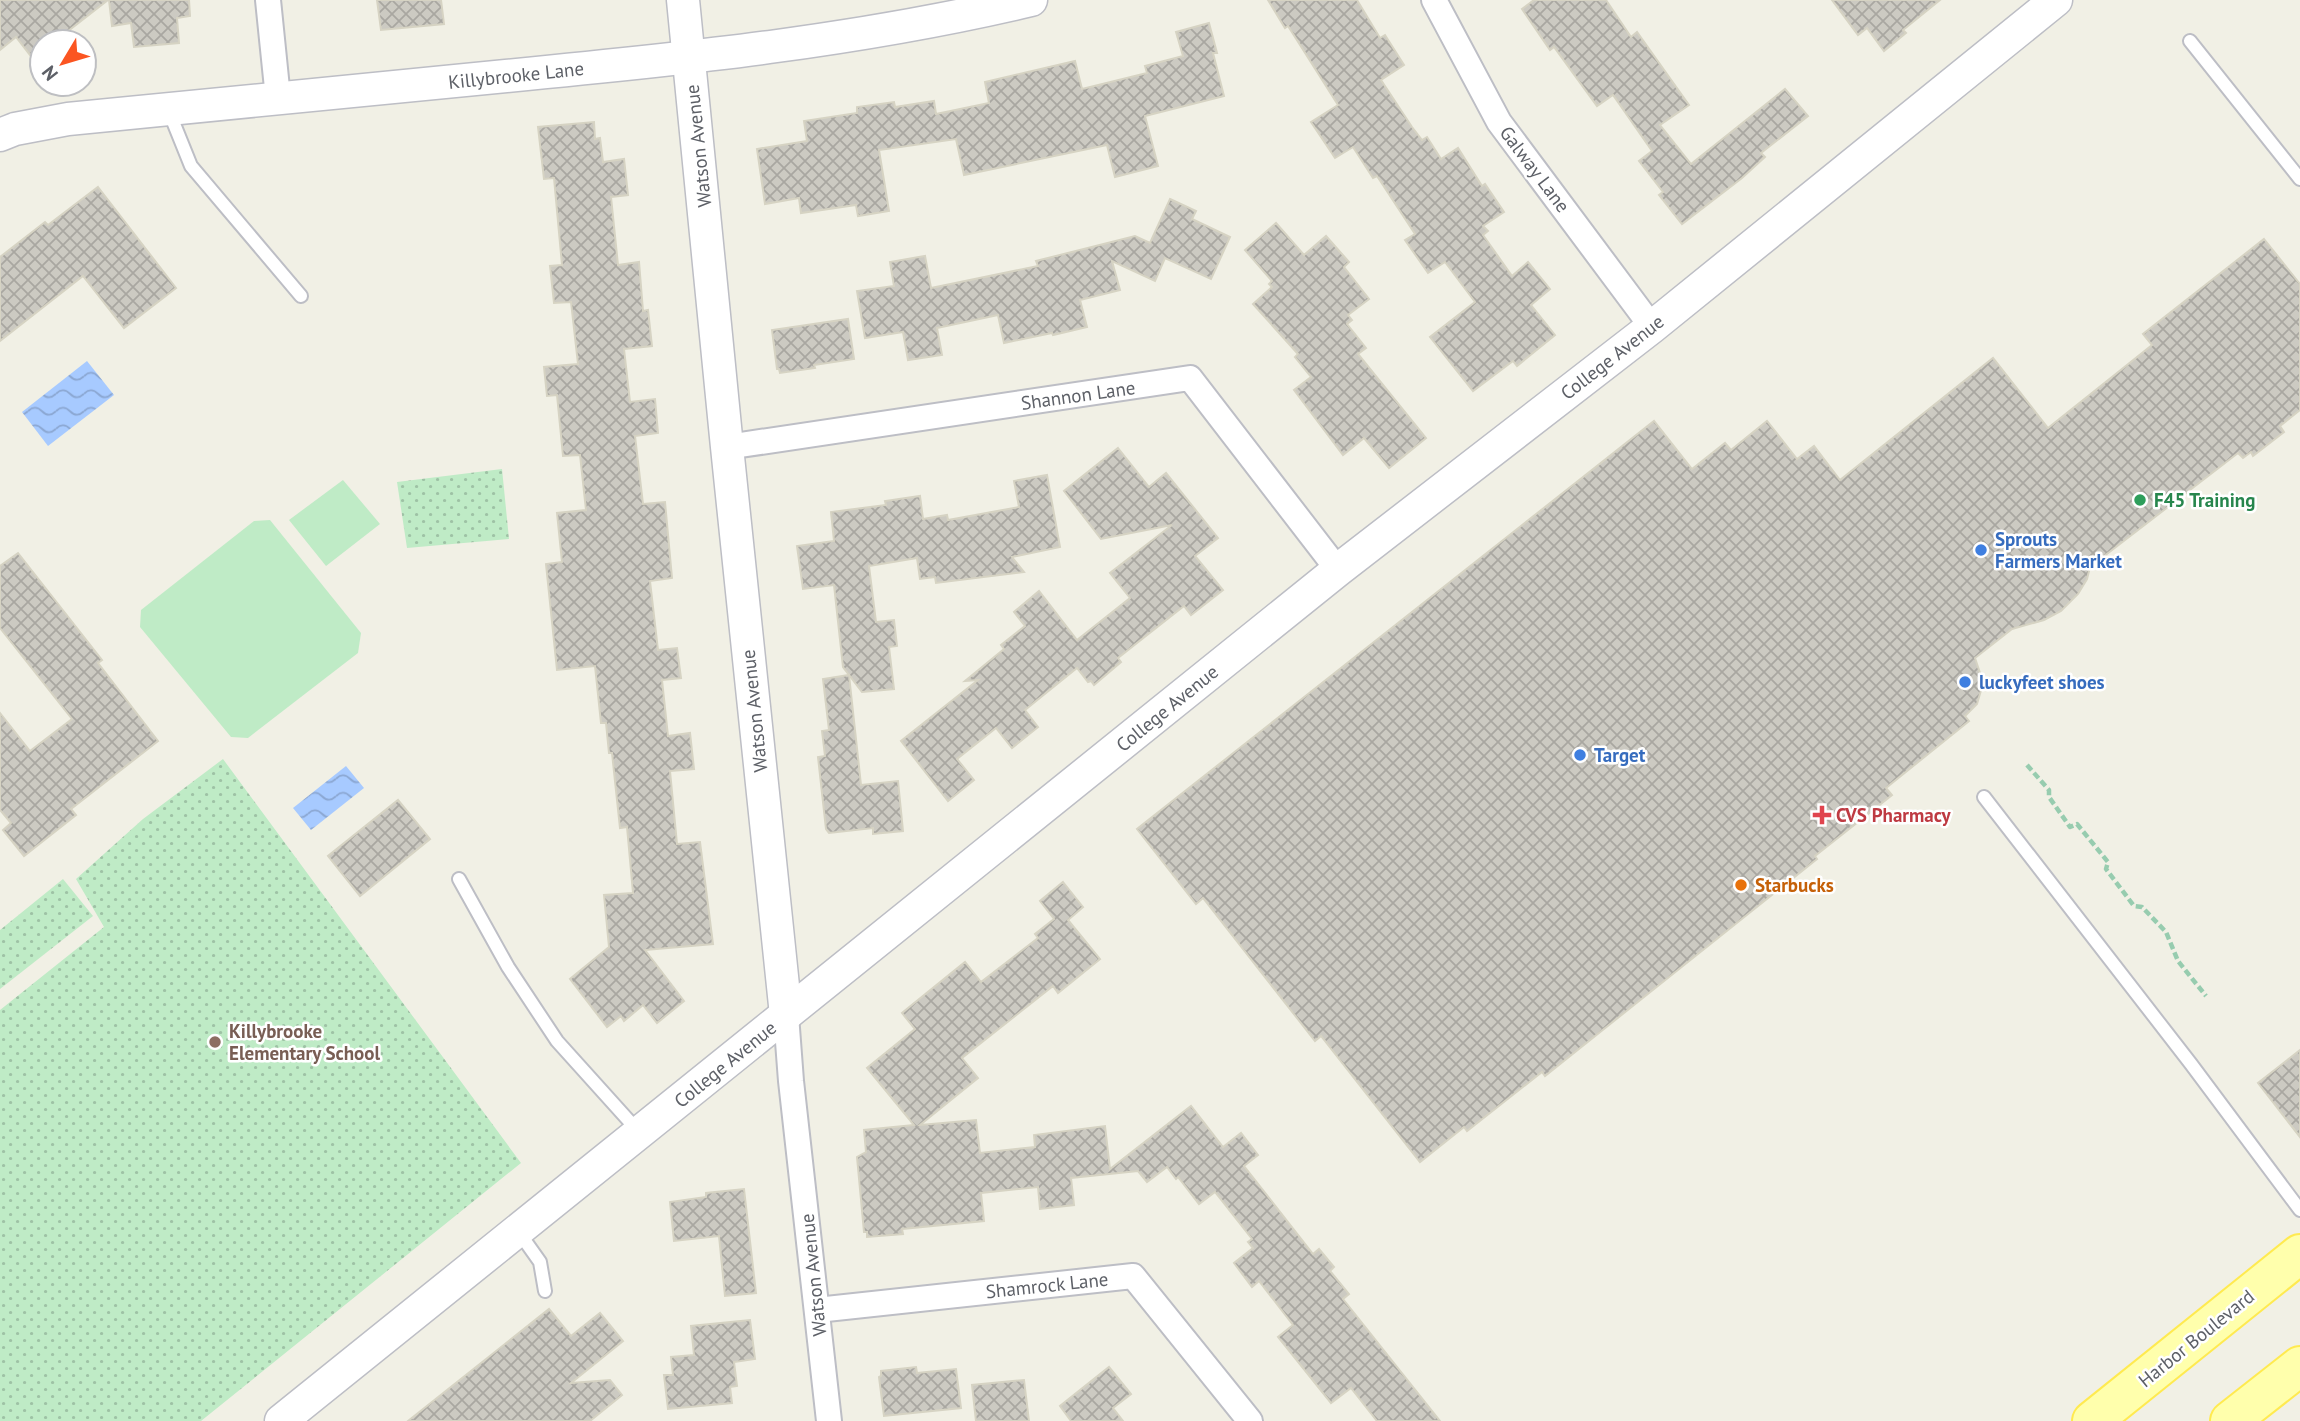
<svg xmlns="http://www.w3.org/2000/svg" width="2300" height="1421" viewBox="0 0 2300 1421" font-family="'PT Sans',sans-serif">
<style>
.grass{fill:url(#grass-dots)}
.pitch{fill:#bfebc6}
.water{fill:url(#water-waves)}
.building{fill:url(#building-cross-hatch);stroke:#d6d3c3;stroke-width:2}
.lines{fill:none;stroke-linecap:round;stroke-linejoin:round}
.service-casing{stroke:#bdbec5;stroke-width:16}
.minor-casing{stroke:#bdbec5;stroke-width:28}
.tertiary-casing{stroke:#bdbec5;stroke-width:35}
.primary-casing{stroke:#ffea50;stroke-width:42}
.path{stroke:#97ccaf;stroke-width:4.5;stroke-dasharray:7 3.5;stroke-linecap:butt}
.service{stroke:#fff;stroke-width:12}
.minor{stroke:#fff;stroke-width:24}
.tertiary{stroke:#fff;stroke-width:32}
.primary{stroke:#ffffac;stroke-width:38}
.leisure-dot{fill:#2e9e5b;stroke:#fff;stroke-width:2.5}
.shop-dot{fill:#3f7fe0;stroke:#fff;stroke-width:2.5}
.health-dot{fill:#e0444e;stroke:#fff;stroke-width:2.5}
.food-dot{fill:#e8710a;stroke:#fff;stroke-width:2.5}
.education-dot{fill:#8d6e63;stroke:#fff;stroke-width:2.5}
.labels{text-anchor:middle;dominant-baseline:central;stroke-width:5;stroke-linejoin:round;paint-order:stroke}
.street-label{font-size:19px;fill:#5d6067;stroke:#fff}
.leisure-label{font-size:19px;font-weight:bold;fill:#27864d;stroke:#fff;text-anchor:start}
.shop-label{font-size:19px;font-weight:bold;fill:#366cbe;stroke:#fff;text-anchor:start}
.health-label{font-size:19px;font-weight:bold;fill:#be3a42;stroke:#fff;text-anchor:start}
.food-label{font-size:19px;font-weight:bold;fill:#c56008;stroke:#fff;text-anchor:start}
.education-label{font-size:19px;font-weight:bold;fill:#785e54;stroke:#fff;text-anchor:start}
</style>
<defs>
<pattern id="grass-dots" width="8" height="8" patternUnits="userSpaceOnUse" patternTransform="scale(1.75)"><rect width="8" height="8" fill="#bfebc6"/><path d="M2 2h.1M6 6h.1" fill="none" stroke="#9ec2a5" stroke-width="1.8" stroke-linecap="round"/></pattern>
<pattern id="water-waves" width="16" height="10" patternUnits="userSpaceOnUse" patternTransform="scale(1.75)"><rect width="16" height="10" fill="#a7caff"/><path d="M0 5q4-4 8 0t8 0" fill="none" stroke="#8ba7d2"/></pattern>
<pattern id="building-cross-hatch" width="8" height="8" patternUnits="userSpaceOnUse" patternTransform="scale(1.75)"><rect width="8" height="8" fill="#cccac2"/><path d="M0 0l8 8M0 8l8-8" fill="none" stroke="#a9a7a1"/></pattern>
</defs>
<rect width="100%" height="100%" fill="#f1f0e5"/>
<g class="grass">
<polygon points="502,469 509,539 407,548 397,482"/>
<polygon points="223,759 521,1163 201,1421 0,1421 0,1010 104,927 76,879 143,819"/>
<polygon points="63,879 93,916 0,989 0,930"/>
</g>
<g class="pitch">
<polygon points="343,480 380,524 326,566 289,520"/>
<polygon points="270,520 361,633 358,653 248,738 231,737 140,627 141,610 254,521"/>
</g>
<g class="water">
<polygon points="87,361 114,395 48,446 22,412"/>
<polygon points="346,766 364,788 311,830 293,808"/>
</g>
<g class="building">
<polygon points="0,0 108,0 54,42 42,42 42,52 38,55 35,51 30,55 16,37 0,50"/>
<polygon points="109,0 189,0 190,16 177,18 179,43 134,47 131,23 112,26"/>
<polygon points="377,0 441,0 444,24 381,30"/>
<polygon points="1268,0 1357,0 1380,38 1385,35 1404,65 1381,80 1412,127 1422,140 1427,137 1441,159 1458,148 1482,186 1485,184 1504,212 1483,226 1488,231 1483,235 1512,276 1528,262 1550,289 1531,305 1555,335 1517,366 1513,361 1473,391 1430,337 1475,302 1445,262 1428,273 1405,240 1415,234 1377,176 1373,178 1353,147 1335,158 1311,122 1338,105 1288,26 1285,28"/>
<polygon points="1534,0 1606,0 1631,37 1637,32 1689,105 1660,125 1691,164 1785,89 1808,116 1761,153 1765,157 1742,178 1682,224 1659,195 1663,192 1639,161 1652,151 1613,95 1597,106 1554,47 1550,50 1522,9"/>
<polygon points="1832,0 1940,0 1903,30 1906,33 1884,51 1867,28 1858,35"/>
<polygon points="1209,23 1217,53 1213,53 1224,96 1145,116 1158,166 1115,177 1107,145 964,175 956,139 879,150 889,211 858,216 856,205 801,213 799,198 765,204 757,149 807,141 804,121 857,113 857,107 894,102 895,107 934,101 936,114 989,103 985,82 1075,61 1082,89 1147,73 1145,66 1183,56 1176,32"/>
<polygon points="594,122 595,139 600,138 603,162 624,159 628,195 611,197 618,265 639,262 643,311 648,310 652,346 624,349 630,402 655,399 658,433 635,436 643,504 665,502 672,578 650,581 658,650 677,648 681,678 662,680 668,736 690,733 694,769 670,771 677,844 700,842 713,944 645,950 684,1001 657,1023 643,1005 624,1021 621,1016 607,1027 570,979 609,947 604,895 633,893 627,827 620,828 612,753 609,753 606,723 601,723 595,666 557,670 546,564 562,562 557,513 586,510 580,455 563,456 557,395 547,396 544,367 578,364 571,302 554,303 550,266 562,265 554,178 544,179 538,127"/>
<polygon points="98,187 176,288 124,328 83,276 0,341 0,257 45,222 48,225"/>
<polygon points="1170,199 1196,211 1192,219 1230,237 1211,279 1165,258 1155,281 1112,261 1120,290 1080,300 1087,327 1053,335 1052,333 1004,343 998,315 937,328 942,355 908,360 903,332 865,338 857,291 894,286 890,262 925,256 931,288 1038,266 1036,261 1135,236 1150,243"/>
<polygon points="1276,223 1304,255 1326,236 1349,262 1344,267 1369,299 1348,315 1352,320 1347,324 1366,348 1358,354 1426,438 1389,468 1364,438 1343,455 1294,390 1311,377 1295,357 1298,354 1253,304 1272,287 1269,284 1272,281 1245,250"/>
<polygon points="2264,239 2300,284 2300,410 2280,426 2284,432 2253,456 2251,452 2243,458 2238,453 2090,567 2087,579 2078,594 2061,611 2044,620 2012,629 1975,658 1981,676 1982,687 1977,704 1965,716 1969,721 1886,788 1892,795 1815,856 1817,859 1545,1076 1542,1072 1467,1131 1464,1127 1420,1162 1321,1036 1315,1041 1203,898 1196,904 1137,829 1654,421 1692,469 1725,443 1731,450 1767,421 1797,459 1814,446 1840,480 1993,358 2048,428 2152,345 2143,334"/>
<polygon points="848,319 854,359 814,365 815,368 780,373 779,369 777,369 772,330"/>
<polygon points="1118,448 1149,487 1166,473 1218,538 1195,556 1223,590 1191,615 1184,606 1118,658 1121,662 1094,685 1091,681 1088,682 1077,668 1025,710 1038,727 1012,748 996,728 957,759 974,780 948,801 901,741 978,680 965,681 1004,649 1001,645 1025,626 1014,612 1039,591 1077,640 1130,598 1110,573 1172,525 1101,539 1064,491"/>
<polygon points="1047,475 1060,547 1012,557 1024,572 936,583 935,577 920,579 917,558 869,566 876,622 894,620 897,646 889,647 894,689 862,692 843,667 834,585 803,589 797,546 834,541 831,512 886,505 885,501 920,496 923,519 947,515 948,520 1019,507 1014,481"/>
<polygon points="18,553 102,660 98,663 158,741 71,809 76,815 24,856 3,830 11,823 0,810 0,713 30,751 72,719 0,628 0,566"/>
<polygon points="849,675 861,785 898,781 903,831 873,834 873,828 829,833 826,829 818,757 825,756 822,731 829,730 823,679"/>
<polygon points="398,800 430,839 360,896 328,856"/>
<polygon points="1063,882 1083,907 1068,920 1100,959 1058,993 1053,986 962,1058 978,1078 920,1125 976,1120 980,1153 1035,1147 1034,1135 1105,1126 1110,1169 1191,1106 1223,1147 1241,1133 1258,1155 1244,1166 1313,1254 1319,1249 1334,1267 1330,1271 1349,1294 1343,1299 1440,1421 1377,1421 1351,1388 1331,1403 1278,1337 1293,1325 1259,1281 1252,1287 1234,1263 1253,1248 1248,1242 1252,1239 1215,1192 1199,1204 1178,1177 1176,1179 1167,1167 1147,1182 1138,1171 1071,1178 1074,1205 1040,1209 1038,1187 981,1193 984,1221 902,1229 903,1234 867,1237 867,1232 864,1232 857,1157 866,1152 864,1130 914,1125 867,1068 915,1029 902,1013 965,962 981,982 1038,938 1035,934 1054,919 1040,901"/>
<polygon points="2300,1050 2300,1137 2258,1083"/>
<polygon points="744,1189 756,1293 725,1296 719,1236 674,1241 670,1202 706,1197 706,1193"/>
<polygon points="549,1309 571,1336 600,1313 623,1341 571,1383 610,1380 622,1395 590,1421 408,1421"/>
<polygon points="750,1320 755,1359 734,1362 737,1386 730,1387 732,1403 668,1409 664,1375 673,1375 671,1357 694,1355 691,1326"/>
<polygon points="916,1367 917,1373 956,1369 961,1408 884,1416 879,1377 881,1376 881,1371"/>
<polygon points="1109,1367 1131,1394 1113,1408 1123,1421 1071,1421 1060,1406"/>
<polygon points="1024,1380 1029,1421 976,1421 972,1385"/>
</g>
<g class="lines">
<g class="service-casing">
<g id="service">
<polyline points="2190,41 2300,179"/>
<polyline points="168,109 191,166 301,296"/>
<polyline points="1984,797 2191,1064 2300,1210"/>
<polyline points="459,879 508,967 557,1041 639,1132"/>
<polyline points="518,1231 540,1262 545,1291"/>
</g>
</g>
<g class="minor-casing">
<g id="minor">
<polyline points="268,0 278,98"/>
<polyline points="1434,0 1499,122 1652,327"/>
<polyline points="727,447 1190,378 1338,570"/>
<polyline points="786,1015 791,1081 829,1421"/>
<polyline points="817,1310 1133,1276 1250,1421"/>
</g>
</g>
<g class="tertiary-casing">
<g id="tertiary">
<polyline points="683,0 727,447 786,1015"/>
<path d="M0 135 15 129 68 119C214 104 360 90 506 76 682 59 858 41 1031 0"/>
<polyline points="281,1421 1338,570 1652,327 2056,0"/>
</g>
</g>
<g class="primary-casing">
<g id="primary">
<polyline points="2092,1421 2300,1254"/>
<polyline points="2230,1421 2300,1366"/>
</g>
</g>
<polyline class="path" points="2027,765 2049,790 2049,797 2070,827 2077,824 2108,862 2106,869 2134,906 2142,907 2166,932 2178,961 2206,996"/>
<use href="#service" class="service"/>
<use href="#minor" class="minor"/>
<use href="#tertiary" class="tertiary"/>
<use href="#primary" class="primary"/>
</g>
<circle class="leisure-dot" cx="2140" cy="500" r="7"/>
<g class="shop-dot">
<circle cx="1981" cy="550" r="7"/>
<circle cx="1965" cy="682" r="7"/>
<circle cx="1580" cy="755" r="7"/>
</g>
<path class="health-dot" d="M1818.5 804.5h7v7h7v7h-7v7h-7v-7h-7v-7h7z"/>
<circle class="food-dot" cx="1741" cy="885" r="7"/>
<circle class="education-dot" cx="215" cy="1042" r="7"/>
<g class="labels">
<g class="street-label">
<text transform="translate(516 75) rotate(-6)">Killybrooke Lane</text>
<text transform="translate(698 146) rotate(-96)">Watson Avenue</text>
<text transform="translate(1535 169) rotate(53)">Galway Lane</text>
<text transform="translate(1612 357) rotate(-38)">College Avenue</text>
<text transform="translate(1078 395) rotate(-8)">Shannon Lane</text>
<text transform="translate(1167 708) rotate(-39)">College Avenue</text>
<text transform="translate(754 711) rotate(-96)">Watson Avenue</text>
<text transform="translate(725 1064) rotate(-39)">College Avenue</text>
<text transform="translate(813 1275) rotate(-96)">Watson Avenue</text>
<text transform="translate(1047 1285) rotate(-6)">Shamrock Lane</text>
<text transform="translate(2196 1338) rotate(-39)">Harbor Boulevard</text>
</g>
<g class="leisure-label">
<text x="2154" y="500">F45 Training</text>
</g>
<g class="shop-label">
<text x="1995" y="539">Sprouts<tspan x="1995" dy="22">Farmers Market</tspan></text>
<text x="1979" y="682">luckyfeet shoes</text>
<text x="1594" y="755">Target</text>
</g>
<g class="health-label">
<text x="1836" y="815">CVS Pharmacy</text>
</g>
<g class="food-label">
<text x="1755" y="885">Starbucks</text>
</g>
<g class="education-label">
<text x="229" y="1031">Killybrooke<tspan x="229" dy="22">Elementary School</tspan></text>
</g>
</g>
<g transform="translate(63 63) rotate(232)"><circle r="33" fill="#ffffff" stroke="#bebfc2" stroke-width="2"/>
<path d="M0-5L12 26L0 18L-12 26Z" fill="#fb5521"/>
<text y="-10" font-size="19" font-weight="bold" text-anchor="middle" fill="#5d6067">N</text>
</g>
</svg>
